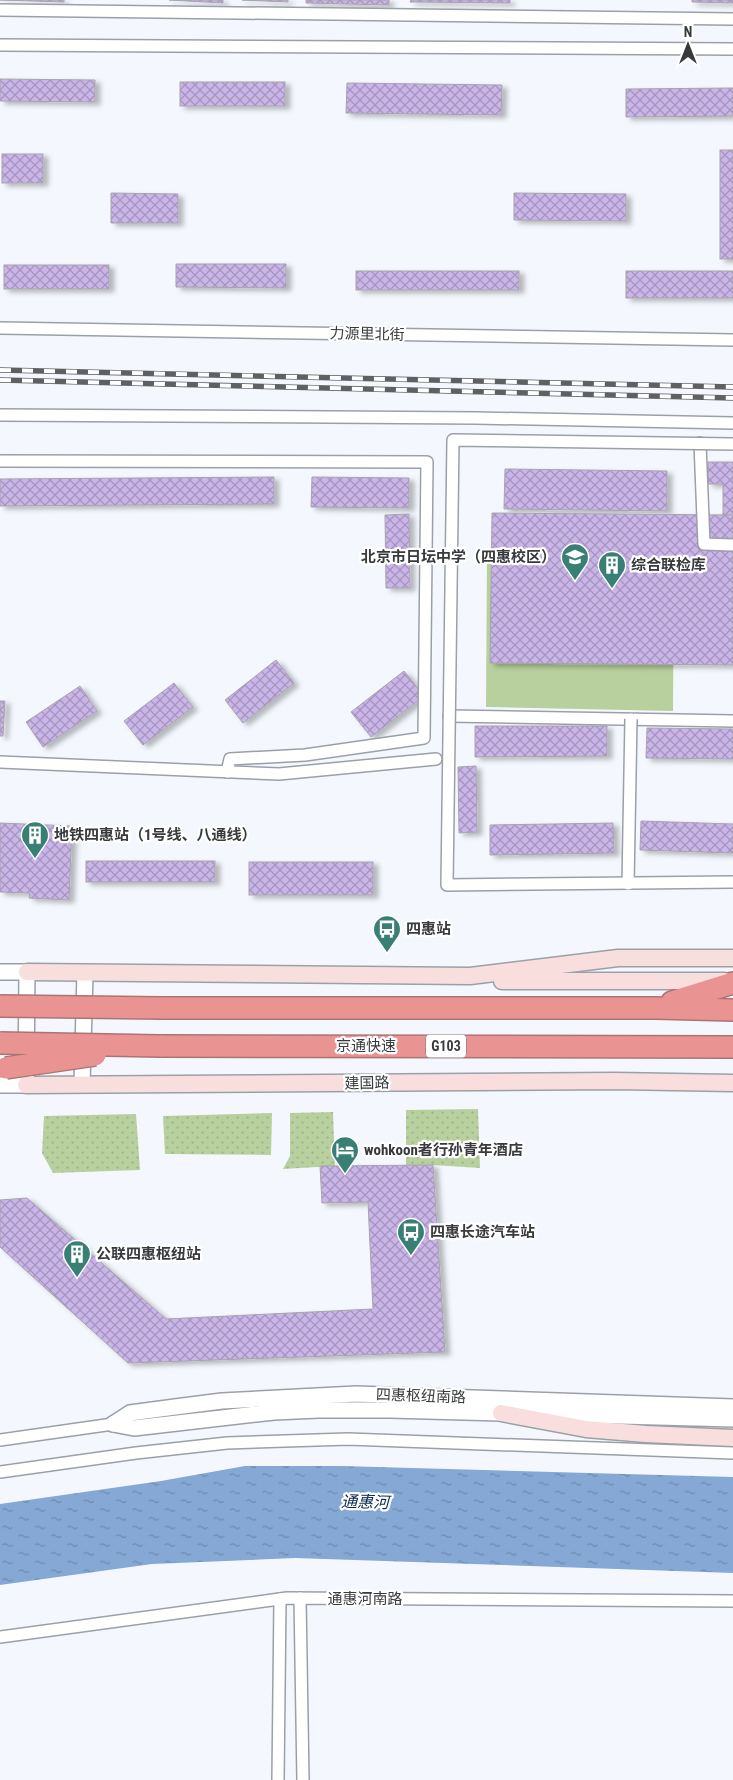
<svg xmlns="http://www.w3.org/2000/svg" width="733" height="1780" viewBox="0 0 733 1780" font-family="'Roboto Condensed','Noto Sans SC',sans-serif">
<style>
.grass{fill:url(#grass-dots)}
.park{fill:#b8d09e}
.water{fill:url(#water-ripples)}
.building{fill:url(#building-cross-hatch);stroke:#a7a4ac;filter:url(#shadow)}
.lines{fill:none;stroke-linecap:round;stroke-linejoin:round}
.minor-casing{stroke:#9ba0a7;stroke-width:14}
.tertiary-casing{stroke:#9ba0a7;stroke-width:18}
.secondary-casing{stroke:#9ba0a7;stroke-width:19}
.motorway-casing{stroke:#ab7474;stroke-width:24}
.minor{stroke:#fff;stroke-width:11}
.tertiary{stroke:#fff;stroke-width:15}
.secondary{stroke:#f8dfde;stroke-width:16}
.motorway{stroke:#e99392;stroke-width:21}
.rail-casing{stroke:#5e6064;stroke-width:5.5}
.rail{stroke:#fff;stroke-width:4;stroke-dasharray:11;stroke-linecap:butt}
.minor-bridge-casing{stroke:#9ba0a7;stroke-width:14;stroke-linecap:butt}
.motorway-bridge-casing{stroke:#ab7474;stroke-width:24;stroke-linecap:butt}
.minor-bridge{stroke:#fff;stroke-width:11}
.motorway-bridge{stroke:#e99392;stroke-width:21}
.labels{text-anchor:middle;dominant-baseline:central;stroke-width:4.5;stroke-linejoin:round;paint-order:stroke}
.shield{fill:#fff;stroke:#747577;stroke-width:1}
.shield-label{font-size:14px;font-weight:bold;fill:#383a3d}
.street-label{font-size:15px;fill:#383a3d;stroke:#fff}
.poi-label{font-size:15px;font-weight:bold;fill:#383a3d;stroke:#fff;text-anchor:start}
.water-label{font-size:16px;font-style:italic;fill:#052951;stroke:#fff}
</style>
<defs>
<pattern id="grass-dots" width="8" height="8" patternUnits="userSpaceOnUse" patternTransform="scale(1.25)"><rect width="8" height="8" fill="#b8d09e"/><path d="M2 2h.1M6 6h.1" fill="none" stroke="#9fb389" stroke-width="1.8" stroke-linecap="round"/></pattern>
<pattern id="water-ripples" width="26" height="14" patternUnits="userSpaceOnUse" patternTransform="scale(1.25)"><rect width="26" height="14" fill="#85a8d4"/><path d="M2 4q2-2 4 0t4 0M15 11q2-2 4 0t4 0" fill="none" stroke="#6e8aad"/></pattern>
<pattern id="building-cross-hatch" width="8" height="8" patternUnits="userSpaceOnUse" patternTransform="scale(1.25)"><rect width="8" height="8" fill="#cab5e9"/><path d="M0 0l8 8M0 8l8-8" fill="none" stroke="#a594be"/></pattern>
<filter id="shadow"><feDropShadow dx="5" dy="3" stdDeviation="2.5" flood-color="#0004"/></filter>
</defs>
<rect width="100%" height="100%" fill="#f4f8fe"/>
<g class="grass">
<polygon points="478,1109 480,1168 433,1165 406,1165 406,1110"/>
<polygon points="333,1112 335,1166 283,1169 290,1156 290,1113"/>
<polygon points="272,1113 271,1155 165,1154 163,1116"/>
<polygon points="136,1114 140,1170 53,1173 42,1153 44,1116"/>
</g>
<polygon class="park" points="487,555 674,559 673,711 486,707"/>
<polygon class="water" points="245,1466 341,1466 733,1477 733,1573 295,1558 152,1564 0,1585 0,1504 161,1481"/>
<g class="building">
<polygon points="0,0 64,0 64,2"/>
<polygon points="169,0 223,0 223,3"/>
<polygon points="242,0 288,0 288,2"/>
<polygon points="306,0 389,0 389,5 306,3"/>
<polygon points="411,0 510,0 510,3 410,2"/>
<polygon points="692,0 733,0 733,3 692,2"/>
<polygon points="0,79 95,80 95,102 0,101"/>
<rect x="180" y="82" width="105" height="24"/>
<polygon points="347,83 502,85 501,115 346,113"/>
<polygon points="733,88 733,116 626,117 626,89"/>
<rect x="720" y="150" width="13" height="109"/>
<rect x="2" y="154" width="41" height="29"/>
<polygon points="111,193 178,194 178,223 111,223"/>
<polygon points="514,193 626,194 626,221 514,220"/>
<polygon points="176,264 286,264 286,288 176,287"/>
<rect x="4" y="265" width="105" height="24"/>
<rect x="356" y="271" width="163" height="19"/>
<rect x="626" y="271" width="107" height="27"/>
<polygon points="708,462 733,462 733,531 723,531 723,484 708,484"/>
<polygon points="505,469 667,471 667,511 504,509"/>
<polygon points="274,477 274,504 0,506 0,479"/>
<polygon points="312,477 409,478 409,508 311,507"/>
<polygon points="492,513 733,515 733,665 490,663"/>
<polygon points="409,514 410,588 386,588 385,515"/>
<polygon points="276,660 294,683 243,723 225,700"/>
<polygon points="404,671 424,696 371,737 351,712"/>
<polygon points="174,683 193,707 143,745 124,721"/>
<polygon points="80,686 97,711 43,747 26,722"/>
<polygon points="0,701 5,701 3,736 0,736"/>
<polygon points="475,726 607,726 607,756 475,757"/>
<polygon points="647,728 733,729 733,759 646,758"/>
<polygon points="476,766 477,832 459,833 458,767"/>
<polygon points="641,821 733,824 733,853 640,850"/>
<polygon points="0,823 72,826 69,900 29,898 30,893 0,892"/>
<polygon points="613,823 614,853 490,855 490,825"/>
<rect x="86" y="861" width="129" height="21"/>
<rect x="249" y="862" width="124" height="33"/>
<polygon points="433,1165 445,1352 128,1363 0,1247 0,1200 27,1198 166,1319 373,1309 368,1202 322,1203 320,1166"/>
</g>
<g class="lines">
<g class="minor-casing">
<g id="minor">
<polyline points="0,10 733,19"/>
<polyline points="0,45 733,49"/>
<polyline points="0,328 733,340"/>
<polyline points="0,415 476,418 733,423"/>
<polyline points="700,443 704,544 733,545"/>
<polyline points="0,461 427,462 424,738 305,755 230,759 227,772"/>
<polyline points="449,716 733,721"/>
<polyline points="0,762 279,774 436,759"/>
<polyline points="0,1440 113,1424"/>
<polyline points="0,1472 136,1453 227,1443 348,1439 733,1453"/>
<polyline points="300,1598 303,1780"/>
<polyline points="0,1637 287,1598 733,1601"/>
<polyline points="278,1780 280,1599"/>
</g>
</g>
<g class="tertiary-casing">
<g id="tertiary">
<polyline points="0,972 27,972 26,1085 0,1085"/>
<polyline points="82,1084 85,973"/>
<polyline points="113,1424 130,1413 175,1407 222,1401 356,1394 733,1407"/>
<polyline points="113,1424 134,1428 274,1412 319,1410 390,1410 733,1419"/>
</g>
</g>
<g class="secondary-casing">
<g id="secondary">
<polyline points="27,972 470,976 618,958 733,958"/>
<polyline points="502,981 725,981"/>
<polyline points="26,1085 615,1081 733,1083"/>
<polyline points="501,1413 586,1429 646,1434 733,1438"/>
</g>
</g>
<g class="motorway-casing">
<g id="motorway">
<polyline points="672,1002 733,983"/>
<polyline points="161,1008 655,1008 733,1010"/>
<polyline points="160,1046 733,1047"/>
</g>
</g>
<use href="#minor" class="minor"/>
<use href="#tertiary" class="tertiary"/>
<use href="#secondary" class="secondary"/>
<use href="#motorway" class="motorway"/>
<g class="rail-casing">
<g id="rail">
<polyline points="0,370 733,387"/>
<polyline points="0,380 733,398"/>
</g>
</g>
<use href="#rail" class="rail"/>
<g class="minor-bridge-casing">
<g id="minor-bridge">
<polyline points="733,444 453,440 447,885 733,882"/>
<polyline points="628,884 631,719"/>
</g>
</g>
<g class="motorway-bridge-casing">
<g id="motorway-bridge">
<polyline points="0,1006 161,1008"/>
<polyline points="0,1043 160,1046"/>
<polyline points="6,1068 95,1055"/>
</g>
</g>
<use href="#minor-bridge" class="minor-bridge"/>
<use href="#motorway-bridge" class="motorway-bridge"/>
</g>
<defs>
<g id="school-pin" transform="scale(1.4375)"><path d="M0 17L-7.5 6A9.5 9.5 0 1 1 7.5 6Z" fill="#3a7f75" stroke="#fff"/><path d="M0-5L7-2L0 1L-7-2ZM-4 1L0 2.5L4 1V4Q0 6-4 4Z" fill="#fff"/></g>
<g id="building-pin" transform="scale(1.4375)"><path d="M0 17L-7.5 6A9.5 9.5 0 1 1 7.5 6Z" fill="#3a7f75" stroke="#fff"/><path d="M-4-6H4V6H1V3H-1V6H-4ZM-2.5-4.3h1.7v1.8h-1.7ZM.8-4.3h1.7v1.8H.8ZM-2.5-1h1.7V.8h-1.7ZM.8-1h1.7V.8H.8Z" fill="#fff"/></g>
<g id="bus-pin" transform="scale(1.4375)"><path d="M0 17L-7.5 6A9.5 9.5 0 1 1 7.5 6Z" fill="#3a7f75" stroke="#fff"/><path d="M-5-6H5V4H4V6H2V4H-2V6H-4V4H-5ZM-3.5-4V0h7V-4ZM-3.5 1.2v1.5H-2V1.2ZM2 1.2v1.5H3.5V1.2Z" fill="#fff"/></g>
<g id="hotel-pin" transform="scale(1.4375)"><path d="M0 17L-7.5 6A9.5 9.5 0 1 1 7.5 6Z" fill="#3a7f75" stroke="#fff"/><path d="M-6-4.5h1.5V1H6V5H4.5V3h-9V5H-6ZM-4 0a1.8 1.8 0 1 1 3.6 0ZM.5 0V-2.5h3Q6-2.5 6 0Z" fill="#fff"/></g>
</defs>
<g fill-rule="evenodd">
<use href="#school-pin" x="575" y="557"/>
<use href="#building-pin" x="612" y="565"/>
<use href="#building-pin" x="35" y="835"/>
<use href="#bus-pin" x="387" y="929"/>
<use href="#hotel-pin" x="345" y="1150"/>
<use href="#bus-pin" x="411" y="1232"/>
<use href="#building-pin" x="77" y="1254"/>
</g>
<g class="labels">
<rect class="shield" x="426" y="1034.5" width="40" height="23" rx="4"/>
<g class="shield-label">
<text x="446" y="1046">G103</text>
</g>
<g class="street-label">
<text transform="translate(367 334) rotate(1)">力源里北街</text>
<text x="366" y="1046">京通快速</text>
<text transform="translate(367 1083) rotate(-1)">建国路</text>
<text transform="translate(421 1396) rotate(2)">四惠枢纽南路</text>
<text x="365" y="1599">通惠河南路</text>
</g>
<g class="poi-label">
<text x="556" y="557" text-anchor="end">北京市日坛中学（四惠校区）</text>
<text x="631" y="565">综合联检库</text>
<text x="54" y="835">地铁四惠站（1号线、八通线）</text>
<text x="406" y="929">四惠站</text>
<text x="364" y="1150">wohkoon者行孙青年酒店</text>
<text x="430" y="1232">四惠长途汽车站</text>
<text x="96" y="1254">公联四惠枢纽站</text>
</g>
<g class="water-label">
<text transform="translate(365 1502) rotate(1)">通惠河</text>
</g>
</g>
<g transform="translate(688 45)" stroke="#ffffff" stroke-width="4" paint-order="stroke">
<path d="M0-4L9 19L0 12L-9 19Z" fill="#383a3d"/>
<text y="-8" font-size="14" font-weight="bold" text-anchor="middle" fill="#383a3d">N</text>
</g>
</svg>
